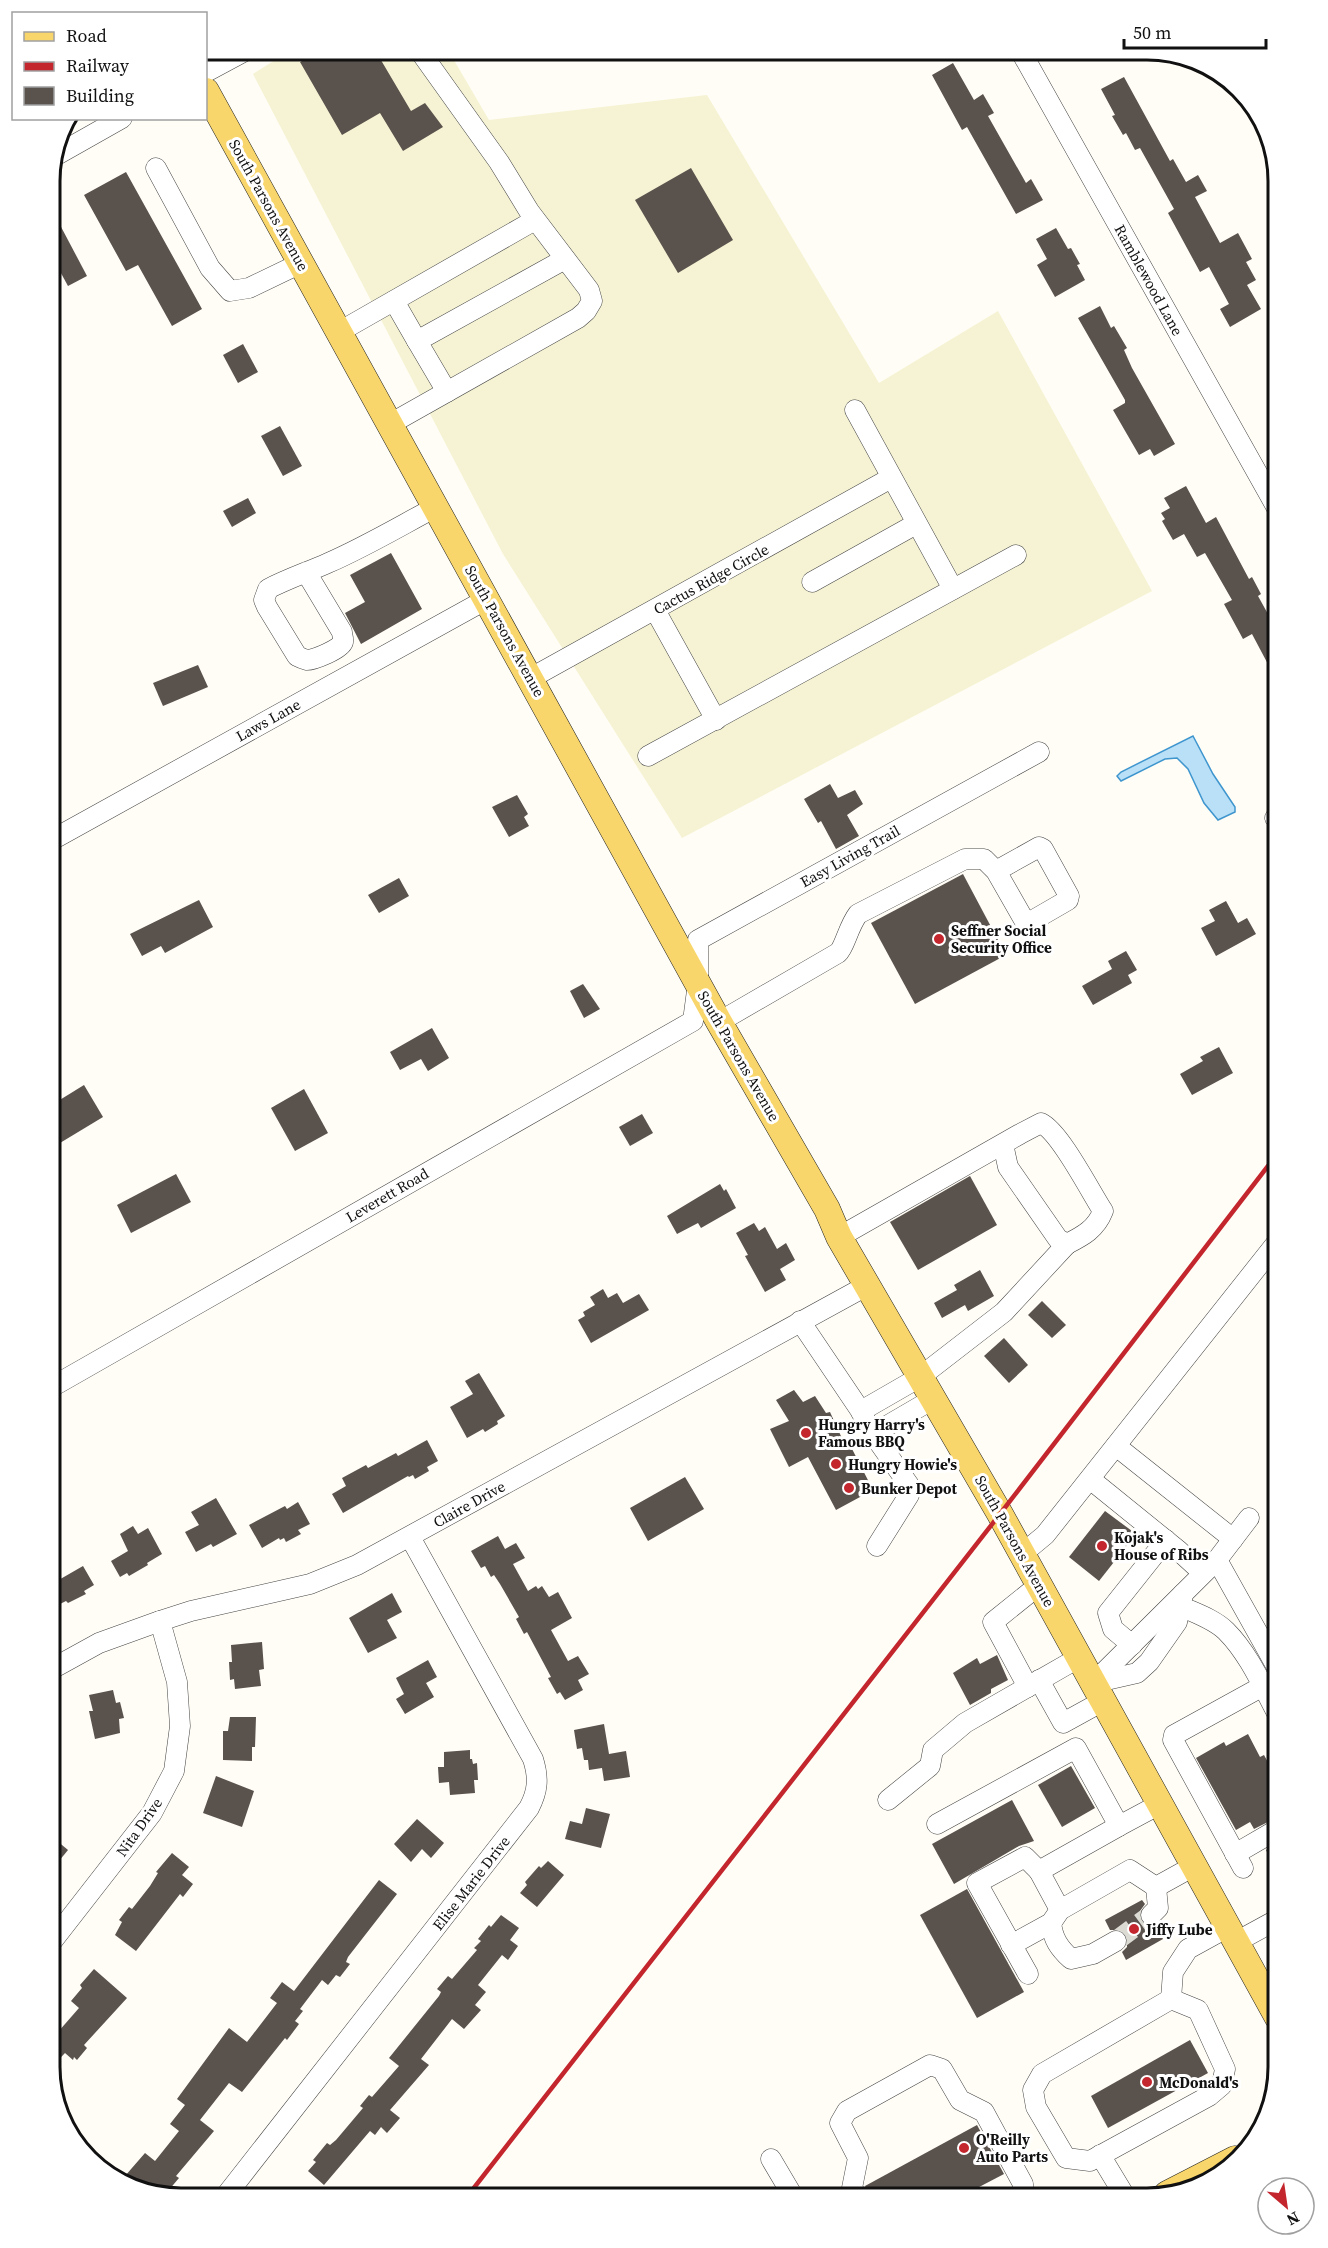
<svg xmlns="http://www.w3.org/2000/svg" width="1328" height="2248" viewBox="0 0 1328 2248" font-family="'Source Serif 4',serif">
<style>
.farmland{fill:#f6f3d4}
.water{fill:#b9e0f7;stroke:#3f96cf;stroke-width:1.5}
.building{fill:#5a524d}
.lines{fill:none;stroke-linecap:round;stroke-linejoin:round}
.minor-tunnel{stroke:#dbdad3;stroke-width:20;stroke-dasharray:20 10;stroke-linecap:butt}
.minor-casing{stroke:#444;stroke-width:21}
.major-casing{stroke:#222;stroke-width:27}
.minor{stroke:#fff;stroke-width:20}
.major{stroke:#f9d66b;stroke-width:26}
.rail{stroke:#c4262e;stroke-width:4.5}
.poi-dot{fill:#c4262e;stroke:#fff;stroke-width:2}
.labels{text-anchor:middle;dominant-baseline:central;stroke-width:6;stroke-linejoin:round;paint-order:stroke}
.street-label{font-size:15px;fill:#111;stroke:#fff}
.poi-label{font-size:15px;font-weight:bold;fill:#111;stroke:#fff;text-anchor:start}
.rim{fill:none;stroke:#111;stroke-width:3}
</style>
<rect width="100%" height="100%" fill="#fffdf5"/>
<polygon class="farmland" points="291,50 448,50 489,120 707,95 879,383 998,311 1152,591 682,838 503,554 253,74"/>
<polygon class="water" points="1193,736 1213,774 1235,807 1235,812 1218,820 1204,803 1188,769 1177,758 1165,759 1121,781 1117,776 1121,772"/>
<g class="building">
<polygon points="321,50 375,50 411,111 425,103 443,127 403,151 380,113 342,135 300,62"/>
<polygon points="953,63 974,100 983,94 994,113 988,116 1026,183 1031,179 1043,200 1016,214 967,127 962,130 932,75"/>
<polygon points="1124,77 1170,161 1173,159 1186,182 1198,175 1207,191 1195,197 1220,243 1238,233 1252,259 1246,262 1256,280 1247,285 1261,309 1230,327 1220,309 1229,304 1209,267 1200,272 1168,213 1174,209 1140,148 1135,150 1126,133 1123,135 1112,116 1115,115 1101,89"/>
<polygon points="691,168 733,240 678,273 635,200"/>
<polygon points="126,172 202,309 172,326 138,265 126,271 84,195"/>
<polygon points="50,206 87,276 68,286 50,253"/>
<polygon points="1056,228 1068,249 1071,248 1080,264 1077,265 1085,280 1055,297 1037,265 1047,259 1036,239"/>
<polygon points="1100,306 1111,328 1114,326 1127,348 1124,350 1132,368 1175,444 1154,456 1150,449 1139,455 1113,410 1125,403 1125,400 1078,318"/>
<polygon points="243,344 258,372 238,383 223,355"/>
<polygon points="280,426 302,466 283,476 261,436"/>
<polygon points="1186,486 1206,523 1216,517 1249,579 1252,577 1261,594 1258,596 1278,632 1278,683 1252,634 1243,639 1224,604 1232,600 1205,553 1197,557 1184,534 1173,540 1162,521 1165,519 1161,513 1170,508 1164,498"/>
<polygon points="248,498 256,513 232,527 223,511"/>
<polygon points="391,553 422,609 361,644 345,613 365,602 350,575"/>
<polygon points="198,665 208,687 163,706 153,683"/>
<polygon points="830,784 838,798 855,790 863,804 847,815 859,836 836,849 821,821 818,823 804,799"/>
<polygon points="517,795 528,814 524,817 529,826 509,837 492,807"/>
<polygon points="963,874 1006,955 915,1004 871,923"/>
<polygon points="399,878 409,896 379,913 368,895"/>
<polygon points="199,900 213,927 165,953 161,946 142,956 130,934"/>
<polygon points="1226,901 1238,923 1247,918 1256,934 1216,956 1201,928 1215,921 1209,910"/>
<polygon points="1126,951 1137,970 1128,975 1132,983 1093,1005 1082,986 1112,969 1108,961"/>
<polygon points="583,984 600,1009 584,1018 570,991"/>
<polygon points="432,1028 449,1058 428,1071 421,1059 400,1070 390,1052"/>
<polygon points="1219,1047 1233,1073 1192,1095 1180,1074 1203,1061 1200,1057"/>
<polygon points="84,1085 103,1117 50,1149 50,1106"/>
<polygon points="304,1089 328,1133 295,1151 271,1108"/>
<polygon points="642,1114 653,1133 630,1146 619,1127"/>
<polygon points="176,1174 191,1202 131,1233 117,1205"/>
<polygon points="970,1176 997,1225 918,1270 890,1222"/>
<polygon points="720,1184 724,1191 726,1189 736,1208 701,1228 698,1223 677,1234 667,1216"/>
<polygon points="754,1223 759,1231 765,1227 777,1249 786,1243 795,1260 780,1269 786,1280 765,1292 745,1256 748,1255 736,1233"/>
<polygon points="980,1270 994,1296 968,1311 965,1305 942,1318 934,1303 957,1290 954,1285"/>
<polygon points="603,1289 608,1298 617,1293 623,1303 639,1294 649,1310 591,1343 578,1320 585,1316 583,1312 595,1305 590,1297"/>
<polygon points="1042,1301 1066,1325 1052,1338 1028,1315"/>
<polygon points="1004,1338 1028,1365 1009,1383 984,1356"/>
<polygon points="479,1373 505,1416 497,1421 498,1424 485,1432 483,1429 467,1438 450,1407 473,1394 465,1381"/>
<polygon points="794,1390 803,1402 815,1396 826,1413 830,1412 845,1445 849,1443 873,1490 836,1510 808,1457 789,1467 770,1429 789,1421 776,1400"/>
<polygon points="427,1440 438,1461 427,1467 429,1471 415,1479 413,1475 409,1477 408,1476 343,1513 332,1494 346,1486 342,1478 366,1465 368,1468 396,1453 398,1456"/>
<polygon points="685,1477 704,1509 648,1541 630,1508"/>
<polygon points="216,1498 237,1534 213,1547 211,1544 196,1552 185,1532 199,1525 191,1512"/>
<polygon points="298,1502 310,1524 298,1530 301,1534 286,1542 284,1538 280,1540 279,1538 262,1548 249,1525 285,1506 287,1509"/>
<polygon points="1105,1511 1136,1534 1099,1581 1069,1557"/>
<polygon points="133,1526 138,1534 148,1528 162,1554 147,1563 148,1565 129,1576 127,1573 120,1577 111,1561 128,1551 120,1534"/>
<polygon points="498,1536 505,1549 516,1543 525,1558 513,1564 528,1591 536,1586 538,1589 542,1586 549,1597 558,1592 572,1618 551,1630 568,1661 578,1656 589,1674 578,1680 583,1690 565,1700 560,1692 557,1694 548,1678 551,1677 527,1632 524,1634 516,1619 519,1617 500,1584 494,1575 491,1577 485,1566 481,1568 471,1551"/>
<polygon points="83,1566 94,1585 84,1591 86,1594 68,1603 66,1601 56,1606 50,1594 50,1585"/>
<polygon points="392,1593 402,1612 387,1620 397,1638 368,1653 349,1618"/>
<polygon points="262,1642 264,1669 259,1670 261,1686 235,1689 234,1679 230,1680 229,1662 232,1662 231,1645"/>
<polygon points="997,1655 1008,1680 991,1689 991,1693 970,1705 953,1673 977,1658 980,1664"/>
<polygon points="428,1660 437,1677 426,1683 434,1697 405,1714 396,1699 404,1694 396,1678"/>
<polygon points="113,1690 116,1703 120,1702 124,1718 119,1719 120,1733 95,1739 89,1711 93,1711 89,1695"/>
<polygon points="230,1717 256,1717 255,1747 252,1747 252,1761 223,1760 223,1731 228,1731"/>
<polygon points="604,1724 609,1754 626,1751 630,1777 604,1781 602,1768 589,1770 588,1760 584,1760 582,1748 577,1749 574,1730"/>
<polygon points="1248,1734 1260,1757 1264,1755 1278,1781 1278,1817 1254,1829 1250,1822 1236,1830 1196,1758 1224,1742 1226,1746"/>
<polygon points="470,1750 470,1759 472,1759 473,1764 477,1763 478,1780 474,1780 475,1793 450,1795 449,1782 439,1783 438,1767 444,1767 444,1752"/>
<polygon points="1071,1766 1095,1808 1062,1827 1038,1785"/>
<polygon points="216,1776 254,1791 242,1827 203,1813"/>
<polygon points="1012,1800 1034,1841 1019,1846 954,1884 932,1844"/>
<polygon points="586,1808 610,1814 601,1848 565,1839 570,1821 582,1824"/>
<polygon points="417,1819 444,1843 431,1858 422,1849 411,1862 394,1844"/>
<polygon points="50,1835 68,1850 50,1872"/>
<polygon points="1278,1843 1278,1873 1266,1850"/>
<polygon points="172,1853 189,1867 182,1875 193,1884 183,1897 180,1894 136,1951 115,1935 122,1922 119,1920 129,1907 132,1909 150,1886 158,1873 156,1872"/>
<polygon points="548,1861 564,1875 537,1907 520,1893 527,1885 525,1882 539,1866 541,1868"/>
<polygon points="379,1880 397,1894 348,1957 346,1962 350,1964 340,1977 336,1975 328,1985 322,1980 300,2009 303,2011 295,2021 299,2024 287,2040 285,2038 242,2092 229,2083 200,2120 214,2131 176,2176 179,2178 168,2191 165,2189 161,2194 137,2186 125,2176 145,2153 155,2161 179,2131 170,2124 185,2105 177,2099 229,2028 247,2042 277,2003 270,1998 282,1982 294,1991"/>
<polygon points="967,1889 1024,1992 977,2018 920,1915"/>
<polygon points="1142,1900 1145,1904 1140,1911 1140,1919 1147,1926 1156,1926 1163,1939 1126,1960 1122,1952 1127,1947 1127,1936 1122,1930 1110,1930 1105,1920"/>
<polygon points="501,1915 519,1928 510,1940 518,1946 508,1960 502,1955 478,1985 486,1992 475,2005 481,2010 464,2029 452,2019 421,2059 429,2065 390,2110 400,2118 387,2133 381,2127 375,2135 370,2131 324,2185 308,2171 316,2162 313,2160 327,2143 330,2145 336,2140 363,2108 360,2106 369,2095 372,2097 399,2066 389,2058 439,1996 441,1992 437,1989 448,1976 452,1979 477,1950 474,1948 481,1941 478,1939 489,1925 491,1927"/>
<polygon points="94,1969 127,1998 84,2045 87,2048 77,2060 74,2057 73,2060 65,2053 50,2069 50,2026 58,2032 79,2008 71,2001 82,1988 80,1985"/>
<polygon points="1190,2040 1208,2073 1108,2128 1091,2096"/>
<polygon points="977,2125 1004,2174 958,2198 870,2198 865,2186"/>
</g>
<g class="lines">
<polyline class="minor-tunnel" points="1116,1941 1151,1915"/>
<g class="minor-casing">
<g id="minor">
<polyline points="1020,50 1278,510"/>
<polyline points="206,72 247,50"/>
<polyline points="53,157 122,118"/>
<polyline points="156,168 210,268 230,291 249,288 301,263"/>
<polyline points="394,301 417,341"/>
<polyline points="339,332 535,220"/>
<polyline points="447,392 417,341 565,259"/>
<polyline points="855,410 953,589"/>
<polyline points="390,424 578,318 586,311 592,301 589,290 529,211 499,162 419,50"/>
<path d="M306 572 342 632C342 635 344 640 343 642 341 649 314 660 307 660 303 659 301 658 297 656L267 607 264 600 268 589C287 579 308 572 328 563 365 547 400 526 436 507"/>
<polyline points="812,582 916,524"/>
<polyline points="655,610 716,720"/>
<polyline points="531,678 891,478"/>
<polyline points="648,756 1016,555"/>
<polyline points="1275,818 1278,814"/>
<polyline points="50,841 487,599"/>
<path d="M719 1022 838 953C845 947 848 927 858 914L965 859H984L996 871 1024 920 1030 922 1068 900 1069 896 1043 849 1039 847 996 871"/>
<path d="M839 1237 1020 1134 1041 1123C1060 1132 1090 1191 1103 1211 1096 1229 1083 1236 1067 1244L1058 1239 1008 1167 1003 1144"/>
<polyline points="800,1321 860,1410 873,1434 909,1485 909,1495 877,1546"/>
<polyline points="50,1388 693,1021 698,983 698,940 1039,752"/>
<polyline points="861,1411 920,1377 1004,1312 1067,1244"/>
<polyline points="873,1434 933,1399"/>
<polyline points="1116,1446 1233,1539"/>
<polyline points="1090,1479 1179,1551 1203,1573"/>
<polyline points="1022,1554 1045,1535 1278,1241"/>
<polyline points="1217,1560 1278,1669"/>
<path d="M1180 1606C1195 1613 1214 1619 1226 1631 1249 1654 1263 1687 1278 1715"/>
<polyline points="1132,1645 1113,1629 1108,1613 1166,1540"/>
<polyline points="50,1670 99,1643 160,1621 191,1611 310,1584 357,1565 868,1285"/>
<polyline points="1039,1680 1063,1723 1103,1701"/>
<polyline points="1093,1683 1217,1560 1249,1518"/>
<polyline points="1093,1683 1137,1673 1149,1662 1177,1622 1183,1594"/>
<polyline points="1028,1687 993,1622 1039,1585"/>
<polyline points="888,1800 930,1766 933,1750 965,1723 1080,1657"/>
<polyline points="937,1824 1076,1748 1119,1826 1160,1804"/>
<polyline points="1235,1854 1278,1829"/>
<polyline points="1243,1868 1173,1740 1174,1735 1263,1686"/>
<polyline points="1039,1871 1060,1910"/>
<polyline points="1151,1915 1158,1908 1156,1887"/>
<path d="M1051 1923C1053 1939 1059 1948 1071 1959L1093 1954 1116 1941"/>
<polyline points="1236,1942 1278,1919"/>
<polyline points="50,1944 152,1813 174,1771 180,1726 177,1682 160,1621"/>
<polyline points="1011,1945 1051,1923 1060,1910 1130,1870 1156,1887 1194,1866"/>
<polyline points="1028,1974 977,1883 1025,1857 1039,1871 1119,1826"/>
<polygon points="1171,1999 1198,2010 1225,2069 1222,2085 1209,2096 1090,2161 1066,2158 1036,2107 1033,2090 1042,2074"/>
<polyline points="1171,1999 1173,1972 1188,1949 1228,1927"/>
<polyline points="1100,2155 1126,2198"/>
<polyline points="771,2159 794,2198"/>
<path d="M224 2198 529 1808C538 1791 539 1778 533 1759L410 1537"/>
<polyline points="858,2198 852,2188 858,2158 840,2123 847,2111 930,2065 942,2069 960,2100 984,2112 1023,2184 1023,2198"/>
</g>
</g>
<g class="major-casing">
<g id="major">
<polyline points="206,91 719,1022 827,1209 839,1237 1000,1514 1278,2018"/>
<polyline points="1167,2194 1235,2159"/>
</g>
</g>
<use href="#minor" class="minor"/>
<use href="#major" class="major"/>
<polyline class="rail" points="466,2198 1000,1514 1278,1153"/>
</g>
<g class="poi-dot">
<circle cx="939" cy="939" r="6"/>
<circle cx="806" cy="1433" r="6"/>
<circle cx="836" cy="1464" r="6"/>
<circle cx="849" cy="1488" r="6"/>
<circle cx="1102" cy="1546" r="6"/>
<circle cx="1134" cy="1929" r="6"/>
<circle cx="1147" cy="2082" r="6"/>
<circle cx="964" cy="2148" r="6"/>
</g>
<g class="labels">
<g class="street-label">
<text transform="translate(269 205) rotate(61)">South Parsons Avenue</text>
<text transform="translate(1149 280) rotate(61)">Ramblewood Lane</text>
<text transform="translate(711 579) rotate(-29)">Cactus Ridge Circle</text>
<text transform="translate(505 631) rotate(61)">South Parsons Avenue</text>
<text transform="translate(268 720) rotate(-29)">Laws Lane</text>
<text transform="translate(850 856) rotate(-29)">Easy Living Trail</text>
<text transform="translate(739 1056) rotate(60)">South Parsons Avenue</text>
<text transform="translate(387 1195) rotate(-30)">Leverett Road</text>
<text transform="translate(469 1504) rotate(-29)">Claire Drive</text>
<text transform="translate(1015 1541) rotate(61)">South Parsons Avenue</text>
<text transform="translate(139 1827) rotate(-55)">Nita Drive</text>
<text transform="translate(471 1883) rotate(-52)">Elise Marie Drive</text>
</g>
<g class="poi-label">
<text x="951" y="930">Seffner Social<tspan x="951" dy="17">Security Office</tspan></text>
<text x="818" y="1424">Hungry Harry's<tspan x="818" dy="17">Famous BBQ</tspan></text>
<text x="848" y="1464">Hungry Howie's</text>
<text x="861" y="1488">Bunker Depot</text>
<text x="1114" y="1537">Kojak's<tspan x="1114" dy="17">House of Ribs</tspan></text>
<text x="1146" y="1929">Jiffy Lube</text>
<text x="1159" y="2082">McDonald's</text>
<text x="976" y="2139">O'Reilly<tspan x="976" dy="17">Auto Parts</tspan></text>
</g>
</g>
<path d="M0 0H1328V2248H0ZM181 60H1147A121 121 0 0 1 1268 181V2067A121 121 0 0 1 1147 2188H181A121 121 0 0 1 60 2067V181A121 121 0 0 1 181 60Z" fill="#fff" fill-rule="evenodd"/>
<path class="rim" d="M181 60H1147A121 121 0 0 1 1268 181V2067A121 121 0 0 1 1147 2188H181A121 121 0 0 1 60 2067V181A121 121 0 0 1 181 60Z"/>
<rect x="12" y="12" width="195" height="108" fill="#ffffff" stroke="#a0a0a0" stroke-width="1.5"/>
<rect x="24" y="32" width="30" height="9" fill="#f9d66b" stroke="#a0a0a0" stroke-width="1.5"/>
<text x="66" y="42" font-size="18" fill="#111111">Road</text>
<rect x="24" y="62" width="30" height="9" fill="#c4262e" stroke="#a0a0a0" stroke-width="1.5"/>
<text x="66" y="72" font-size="18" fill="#111111">Railway</text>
<rect x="24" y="87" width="30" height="18" fill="#5a524d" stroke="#a0a0a0" stroke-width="1.5"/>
<text x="66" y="102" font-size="18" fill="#111111">Building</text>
<g transform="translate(1286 2206) rotate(151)"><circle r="28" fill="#ffffff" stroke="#a0a0a0" stroke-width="1.5"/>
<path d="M0-4.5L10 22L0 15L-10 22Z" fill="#c4262e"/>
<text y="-9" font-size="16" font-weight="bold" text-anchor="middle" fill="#111111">N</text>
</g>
<path d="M1124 39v9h142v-9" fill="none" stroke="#111111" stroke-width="3"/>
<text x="1133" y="39" font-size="18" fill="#111111" stroke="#ffffff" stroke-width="4.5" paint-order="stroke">50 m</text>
</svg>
